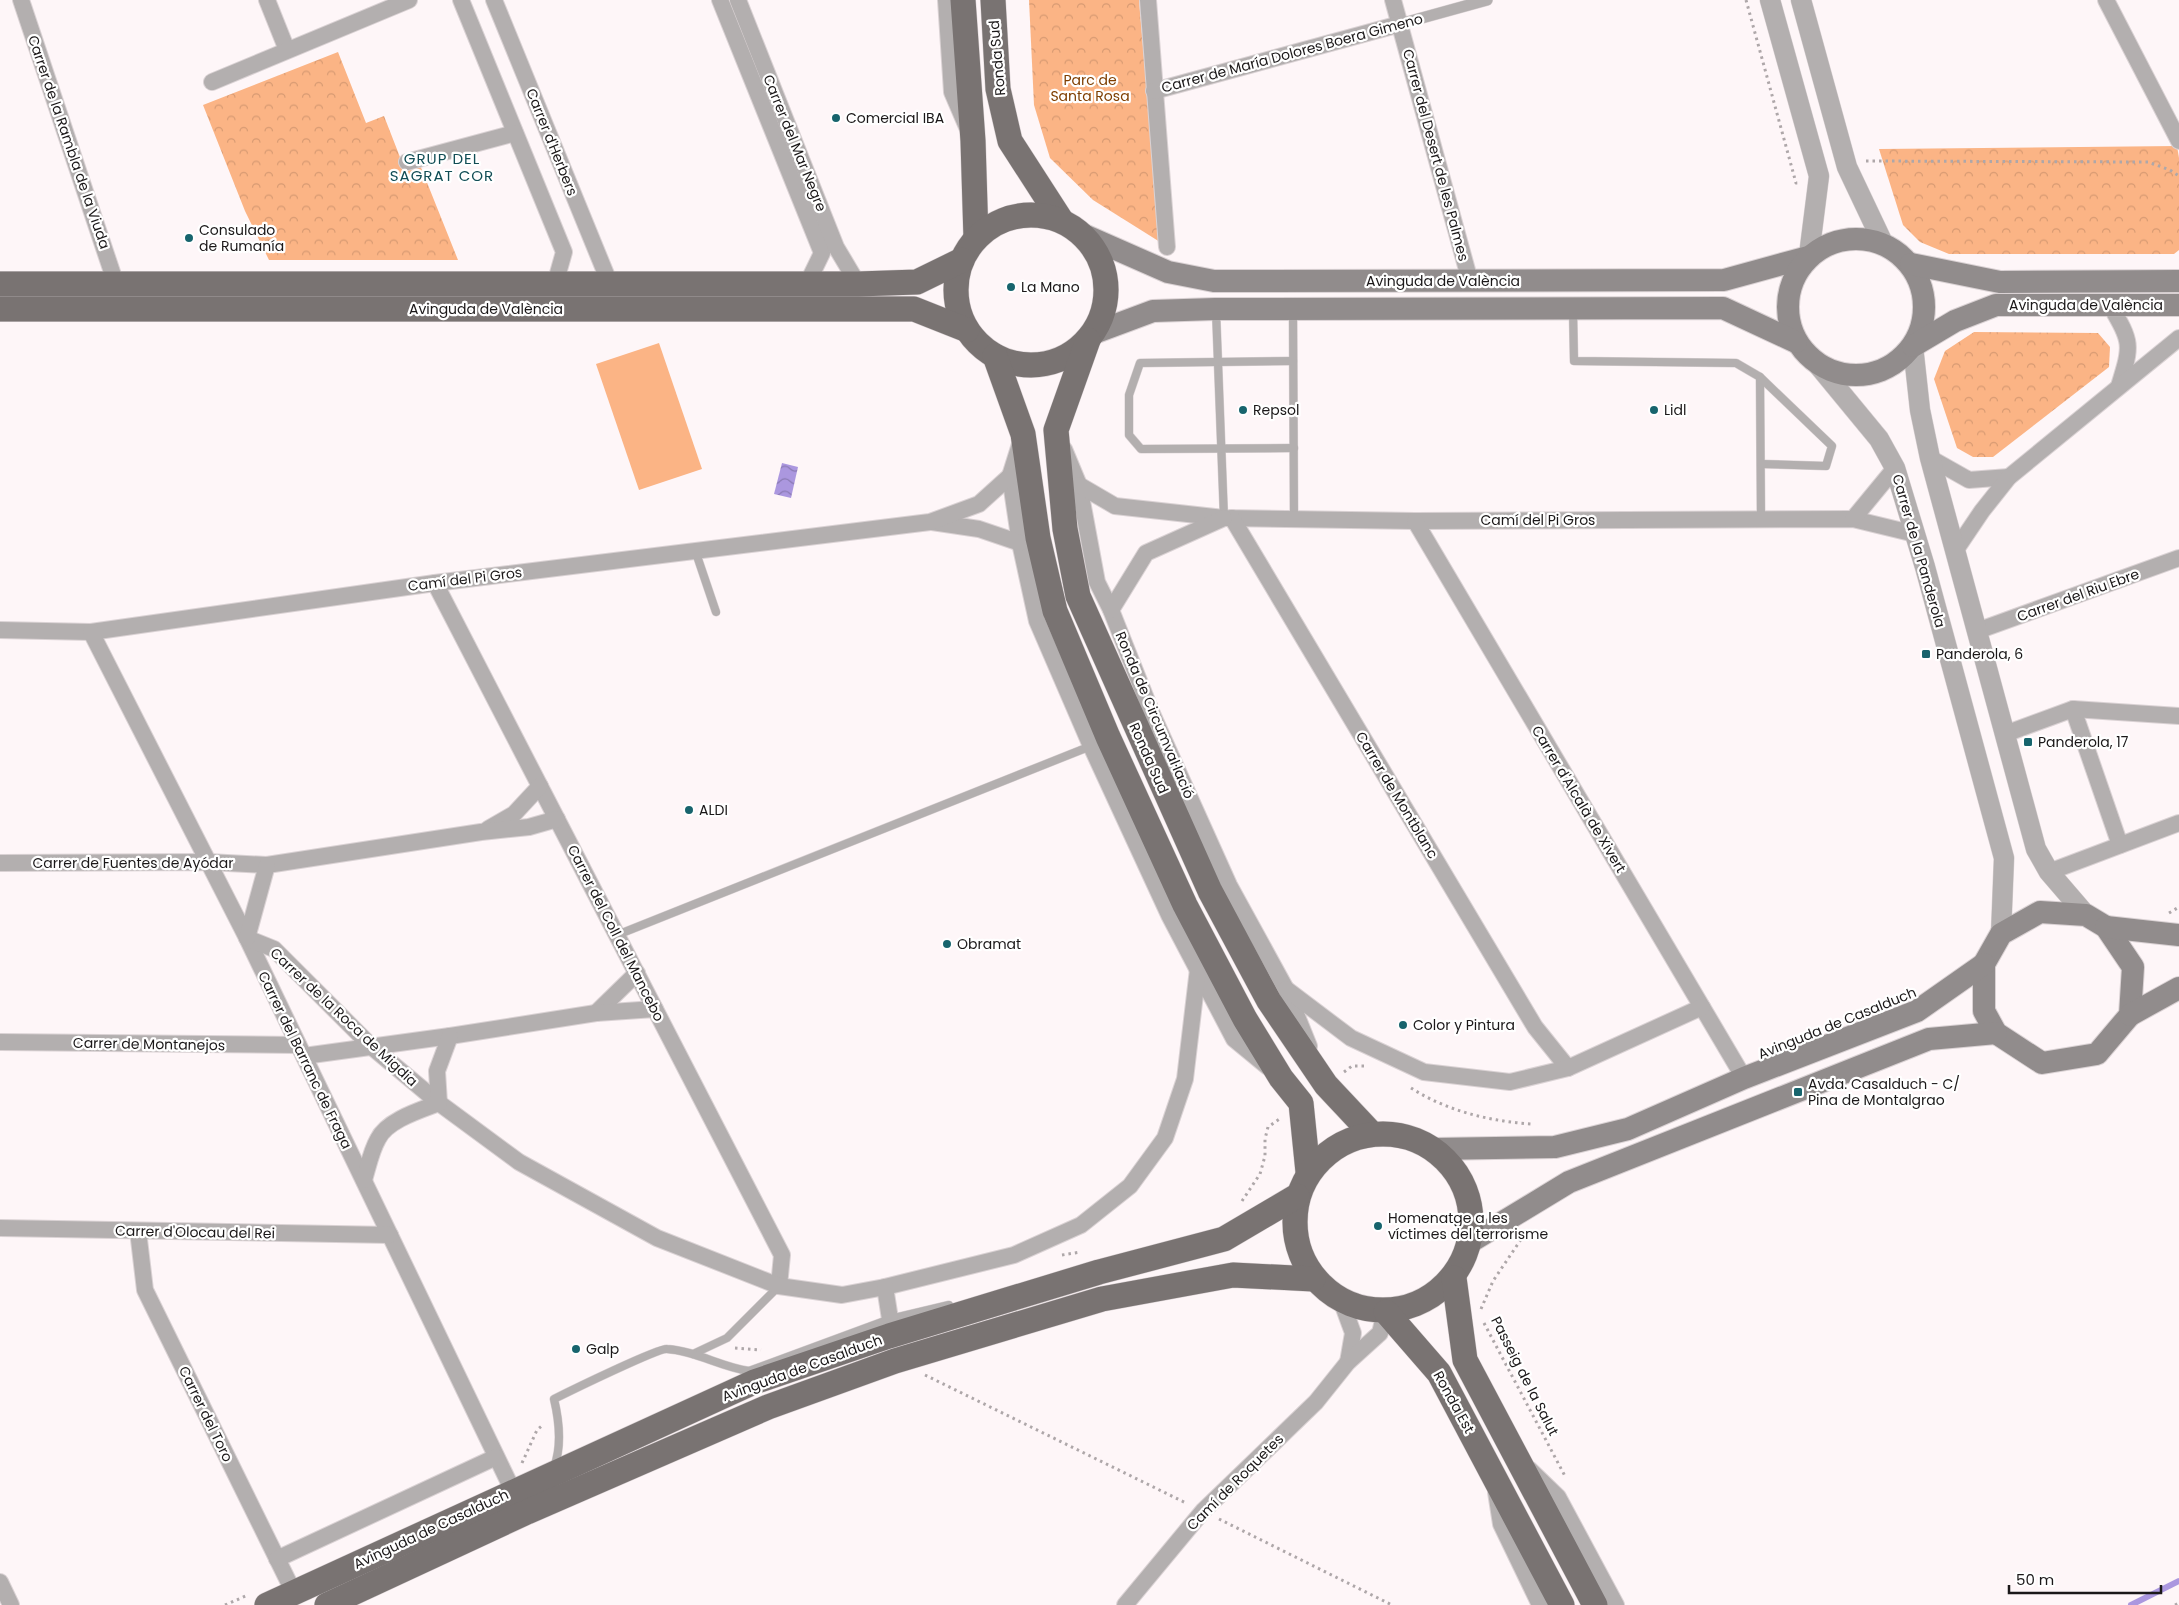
<svg xmlns="http://www.w3.org/2000/svg" width="2179" height="1605" viewBox="0 0 2179 1605" font-family="Poppins,sans-serif">
<style>
.park{fill:url(#park-crowns)}
.pitch{fill:#fbb485}
.water{fill:url(#water-waves)}
.lines{fill:none;stroke-linecap:round;stroke-linejoin:round}
.stream{stroke:#ab97df;stroke-width:6}
.service-casing{stroke:#dad2d4;stroke-width:9}
.pedestrian-casing{stroke:#dad2d4;stroke-width:12}
.minor-casing{stroke:#dad2d4;stroke-width:18}
.tertiary-casing{stroke:#dad2d4;stroke-width:21}
.secondary-casing{stroke:#dad2d4;stroke-width:24}
.primary-casing{stroke:#dad2d4;stroke-width:26}
.path{stroke:#aea7a9;stroke-width:3;stroke-dasharray:2.5 4;stroke-linecap:butt}
.service{stroke:#b3afaf;stroke-width:8}
.pedestrian{stroke:#b3afaf;stroke-width:11}
.minor{stroke:#b3afaf;stroke-width:16}
.tertiary{stroke:#b3afaf;stroke-width:20}
.secondary{stroke:#918c8c;stroke-width:22}
.primary{stroke:#797372;stroke-width:25}
.poi-dot{fill:#17646d;stroke:#fff;stroke-width:2}
.labels{text-anchor:middle;dominant-baseline:central;stroke-width:4.5;stroke-linejoin:round;paint-order:stroke}
.street-label{font-size:14px;fill:#1b1819;stroke:#fff}
.park-label{font-size:14px;fill:#7e3e01;stroke:#fff}
.poi-label{font-size:14px;fill:#1b1819;stroke:#fff;text-anchor:start}
.neighbourhood-label{font-size:15px;letter-spacing:1px;fill:#114d55;stroke:#fff}
</style>
<defs>
<pattern id="park-crowns" width="20" height="18" patternUnits="userSpaceOnUse" patternTransform="scale(1.25)"><rect width="20" height="18" fill="#fbb485"/><path d="M2 6a3 3 0 1 1 6 0M12 15a3 3 0 1 1 6 0" fill="none" stroke="#d79a72"/></pattern>
<pattern id="water-waves" width="16" height="10" patternUnits="userSpaceOnUse" patternTransform="scale(1.25)"><rect width="16" height="10" fill="#ab97df"/><path d="M0 5q4-4 8 0t8 0" fill="none" stroke="#8a7ab4"/></pattern>
</defs>
<rect width="100%" height="100%" fill="#fef6f8"/>
<g class="park">
<polygon points="1029,0 1139,0 1160,242 1093,200 1050,158 1034,105"/>
<polygon points="338,52 366,123 384,116 405,170 420,165 458,260 269,260 245,211 203,105"/>
<polygon points="2177,146 2179,158 2179,250 2174,254 1949,254 1920,242 1903,225 1879,149"/>
<polygon points="1974,332 2098,333 2110,347 2109,367 1993,457 1973,457 1957,448 1934,379 1945,351"/>
</g>
<polygon class="pitch" points="659,343 702,469 639,490 596,364"/>
<polygon class="water" points="782,463 798,467 791,498 774,494"/>
<g class="lines">
<polyline class="stream" points="2131,1605 2179,1581"/>
<g class="service-casing">
<g id="service">
<polyline points="1573,310 1574,361 1736,363 1760,377 1761,519"/>
<polyline points="1216,311 1224,518"/>
<polyline points="1293,311 1294,519"/>
<polyline points="1293,361 1140,363 1129,395 1129,435 1141,449 1294,448"/>
<polyline points="1760,377 1832,446 1826,466 1761,464"/>
<polyline points="695,550 716,612"/>
<polyline points="617,935 1091,746"/>
<polyline points="693,1354 727,1338 779,1286"/>
<path d="M554 1467C562 1446 559 1420 554 1399 570 1391 658 1348 667 1349 696 1351 721 1367 749 1371L890 1319 949 1305"/>
</g>
</g>
<g class="pedestrian-casing">
<polyline id="pedestrian" points="1400,24 1487,0"/>
</g>
<g class="minor-casing">
<g id="minor">
<polyline points="21,0 116,284"/>
<polyline points="267,0 287,50"/>
<polyline points="461,0 564,252 555,284"/>
<polyline points="494,0 610,284"/>
<polyline points="720,0 822,253 807,284"/>
<polyline points="738,0 836,247 858,284"/>
<polyline points="946,0 952,92 967,127"/>
<polyline points="1148,0 1167,247"/>
<polyline points="1393,0 1470,281"/>
<polyline points="2106,0 2179,141"/>
<polyline points="212,82 409,0"/>
<polyline points="1154,91 1400,24"/>
<polyline points="407,162 515,133"/>
<path d="M2110 305C2132 343 2132 344 2119 386"/>
<polyline points="1021,441 1010,476 1020,543 1037,621 1091,746 1169,915 1234,1039 1268,1067"/>
<polyline points="1064,449 1079,485 1097,582 1111,610 1153,716 1229,885 1286,989 1309,1046"/>
<polyline points="1930,458 1969,480 2009,477"/>
<polyline points="1079,485 1115,506 1224,518 1415,521 1853,519 1915,534"/>
<polyline points="1232,518 1535,1027 1568,1068"/>
<polyline points="1853,519 1895,468"/>
<polyline points="1415,521 1744,1078"/>
<polyline points="932,522 979,529 1020,543"/>
<polyline points="1955,551 1982,511 2009,477 2179,338"/>
<polyline points="435,583 782,1255 779,1286"/>
<polyline points="1111,610 1146,553 1224,518"/>
<polyline points="0,630 91,632 435,583 930,522 979,504 1010,476"/>
<polyline points="1977,631 2179,558"/>
<polyline points="91,632 247,938 513,1491"/>
<polyline points="2073,709 2120,845"/>
<polyline points="2005,734 2073,709 2179,716"/>
<polyline points="488,829 514,814 540,786"/>
<polyline points="0,863 208,862 267,865 481,832 529,827 557,819"/>
<polyline points="2049,872 2179,823"/>
<polyline points="247,938 274,949 372,1047 439,1103 519,1162 657,1238 779,1286 842,1295 885,1287 1014,1255 1081,1225 1130,1186 1165,1138 1185,1079 1198,969"/>
<polyline points="247,938 267,865"/>
<polyline points="1286,989 1351,1038 1424,1072 1510,1082 1568,1068 1702,1007"/>
<polyline points="596,1013 637,973"/>
<polyline points="0,1042 298,1045"/>
<polyline points="304,1056 450,1036 596,1013 655,1009"/>
<path d="M364 1180C368 1167 371 1151 378 1139 387 1120 421 1110 439 1103L437 1071 450 1036"/>
<polyline points="0,1228 390,1235"/>
<polyline points="138,1231 145,1290 294,1593"/>
<polyline points="885,1287 890,1319"/>
<polyline points="1342,1303 1353,1333 1348,1362"/>
<polyline points="1529,1469 1558,1497 1616,1605"/>
<polyline points="1496,1492 1501,1524 1540,1605"/>
<polyline points="277,1559 496,1457"/>
<polyline points="0,1582 11,1605"/>
<polyline points="1125,1605 1203,1511 1316,1402 1348,1362 1380,1333 1385,1312"/>
</g>
</g>
<g class="tertiary-casing">
<g id="tertiary">
<polyline points="1770,0 1819,176 1809,255"/>
<polyline points="1801,0 1847,167 1883,243"/>
<polyline points="1913,346 1920,410 1930,458 2036,849 2049,872 2086,915"/>
<polyline points="1818,365 1879,439 1895,468 1925,567 2004,858 2001,934"/>
</g>
</g>
<g class="secondary-casing">
<g id="secondary">
<polyline points="1084,235 1168,272 1214,281 1724,280 1808,257"/>
<circle cx="1856" cy="307" r="68"/>
<polyline points="1911,264 2000,282 2179,281"/>
<polyline points="1094,333 1153,311 1215,309 1723,308 1796,342"/>
<polyline points="1913,346 1955,321 1996,305 2179,305"/>
<polygon points="2040,912 2086,915 2106,927 2133,967 2130,1015 2097,1054 2042,1063 1996,1033 1984,1011 1984,964 2001,934"/>
<polyline points="2106,927 2179,935"/>
<polyline points="2130,1015 2179,988"/>
<polyline points="1433,1149 1555,1147 1628,1129 1744,1078 1917,1011 1984,964"/>
<polyline points="1470,1242 1569,1182 1929,1039 1996,1033"/>
</g>
</g>
<g class="primary-casing">
<g id="primary">
<polyline points="963,0 973,141 976,238"/>
<polyline points="993,0 998,89 1010,141 1061,220"/>
<circle cx="1031" cy="290" r="75"/>
<polyline points="0,284 858,284 917,282 962,260"/>
<polyline points="0,309 914,309 967,330"/>
<polyline points="1088,340 1056,430 1065,529 1078,596 1210,891 1269,1001 1326,1085 1372,1134"/>
<polyline points="995,356 1023,434 1038,538 1055,611 1108,737 1185,905 1245,1019 1281,1078 1301,1103 1308,1172"/>
<circle cx="1383" cy="1222" r="88"/>
<polyline points="1454,1278 1465,1360 1595,1605"/>
<polyline points="1386,1312 1439,1373 1562,1605"/>
<polyline points="267,1605 754,1382 889,1336 1099,1272 1224,1239 1297,1196"/>
<polyline points="327,1605 527,1512 768,1407 895,1361 1102,1299 1233,1275 1313,1279"/>
</g>
</g>
<g class="path">
<polyline points="1746,0 1796,183 1798,183"/>
<polyline points="1866,161 2148,162 2170,170 2179,176"/>
<polyline points="2169,913 2179,907"/>
<polyline points="1344,1072 1352,1066 1366,1066"/>
<path d="M1411 1088C1447 1111 1489 1121 1531 1124"/>
<polyline points="1242,1201 1260,1174 1265,1156 1265,1139 1268,1127 1281,1118"/>
<polyline points="1062,1255 1081,1252"/>
<polyline points="1481,1309 1493,1281 1524,1235"/>
<polyline points="1484,1323 1566,1478"/>
<polyline points="735,1348 761,1350"/>
<polyline points="925,1375 1186,1503"/>
<polyline points="522,1463 537,1430 544,1424"/>
<polyline points="1219,1519 1392,1605"/>
<polyline points="225,1605 248,1595"/>
<polyline points="2175,1605 2179,1603"/>
</g>
<use href="#service" class="service"/>
<use href="#pedestrian" class="pedestrian"/>
<use href="#minor" class="minor"/>
<use href="#tertiary" class="tertiary"/>
<use href="#secondary" class="secondary"/>
<use href="#primary" class="primary"/>
</g>
<g class="poi-dot">
<circle cx="836" cy="118" r="5"/>
<circle cx="189" cy="238" r="5"/>
<circle cx="1011" cy="287" r="5"/>
<circle cx="1243" cy="410" r="5"/>
<circle cx="1654" cy="410" r="5"/>
<rect x="1921" y="649" width="10" height="10" rx="2.5"/>
<rect x="2023" y="737" width="10" height="10" rx="2.5"/>
<circle cx="689" cy="810" r="5"/>
<circle cx="947" cy="944" r="5"/>
<circle cx="1403" cy="1025" r="5"/>
<rect x="1793" y="1087" width="10" height="10" rx="2.5"/>
<circle cx="1378" cy="1226" r="5"/>
<circle cx="576" cy="1349" r="5"/>
</g>
<g class="labels">
<g class="street-label">
<text transform="translate(1292 53) rotate(-15)">Carrer de María Dolores Boera Gimeno</text>
<text transform="translate(997 58) rotate(-95)">Ronda Sud</text>
<text transform="translate(69 142) rotate(71)">Carrer de la Rambla de la Viuda</text>
<text transform="translate(552 142) rotate(68)">Carrer d'Herbers</text>
<text transform="translate(795 143) rotate(68)">Carrer del Mar Negre</text>
<text transform="translate(1436 155) rotate(75)">Carrer del Desert de les Palmes</text>
<text x="1443" y="281">Avinguda de València</text>
<text x="2086" y="305">Avinguda de València</text>
<text x="486" y="309">Avinguda de València</text>
<text x="1538" y="520">Camí del Pi Gros</text>
<text transform="translate(1919 551) rotate(74)">Carrer de la Panderola</text>
<text transform="translate(465 579) rotate(-7)">Camí del Pi Gros</text>
<text transform="translate(2078 595) rotate(-20)">Carrer del Riu Ebre</text>
<text transform="translate(1155 715) rotate(67)">Ronda de Circumval·lació</text>
<text transform="translate(1149 758) rotate(66)">Ronda Sud</text>
<text transform="translate(1397 795) rotate(59)">Carrer de Montblanc</text>
<text transform="translate(1579 799) rotate(59)">Carrer d'Alcalà de Xivert</text>
<text x="133" y="863">Carrer de Fuentes de Ayódar</text>
<text transform="translate(616 933) rotate(63)">Carrer del Coll del Mancebo</text>
<text transform="translate(344 1017) rotate(43)">Carrer de la Roca de Migdia</text>
<text transform="translate(1837 1023) rotate(-22)">Avinguda de Casalduch</text>
<text transform="translate(149 1044) rotate(1)">Carrer de Montanejos</text>
<text transform="translate(305 1060) rotate(64)">Carrer del Barranc de Fraga</text>
<text transform="translate(195 1232) rotate(1)">Carrer d'Olocau del Rei</text>
<text transform="translate(802 1368) rotate(-20)">Avinguda de Casalduch</text>
<text transform="translate(1525 1376) rotate(63)">Passeig de la Salut</text>
<text transform="translate(1454 1402) rotate(61)">Ronda Est</text>
<text transform="translate(206 1414) rotate(64)">Carrer del Toro</text>
<text transform="translate(1235 1482) rotate(-45)">Camí de Roquetes</text>
<text transform="translate(431 1529) rotate(-25)">Avinguda de Casalduch</text>
</g>
<g class="park-label">
<text x="1090" y="80">Parc de<tspan x="1090" dy="16">Santa Rosa</tspan></text>
</g>
<g class="poi-label">
<text x="846" y="118">Comercial IBA</text>
<text x="199" y="230">Consulado<tspan x="199" dy="16">de Rumanía</tspan></text>
<text x="1021" y="287">La Mano</text>
<text x="1253" y="410">Repsol</text>
<text x="1664" y="410">Lidl</text>
<text x="1936" y="654">Panderola, 6</text>
<text x="2038" y="742">Panderola, 17</text>
<text x="699" y="810">ALDI</text>
<text x="957" y="944">Obramat</text>
<text x="1413" y="1025">Color y Pintura</text>
<text x="1808" y="1084">Avda. Casalduch - C/<tspan x="1808" dy="16">Pina de Montalgrao</tspan></text>
<text x="1388" y="1218">Homenatge a les<tspan x="1388" dy="16">víctimes del terrorisme</tspan></text>
<text x="586" y="1349">Galp</text>
</g>
<g class="neighbourhood-label">
<text x="442" y="158">GRUP DEL<tspan x="442" dy="17">SAGRAT COR</tspan></text>
</g>
</g>
<path d="M2009 1585v8h152v-8" fill="none" stroke="#1b1819" stroke-width="2.5"/>
<text x="2016" y="1585" font-size="15" fill="#1b1819" stroke="#ffffff" stroke-width="4" paint-order="stroke">50 m</text>
</svg>
